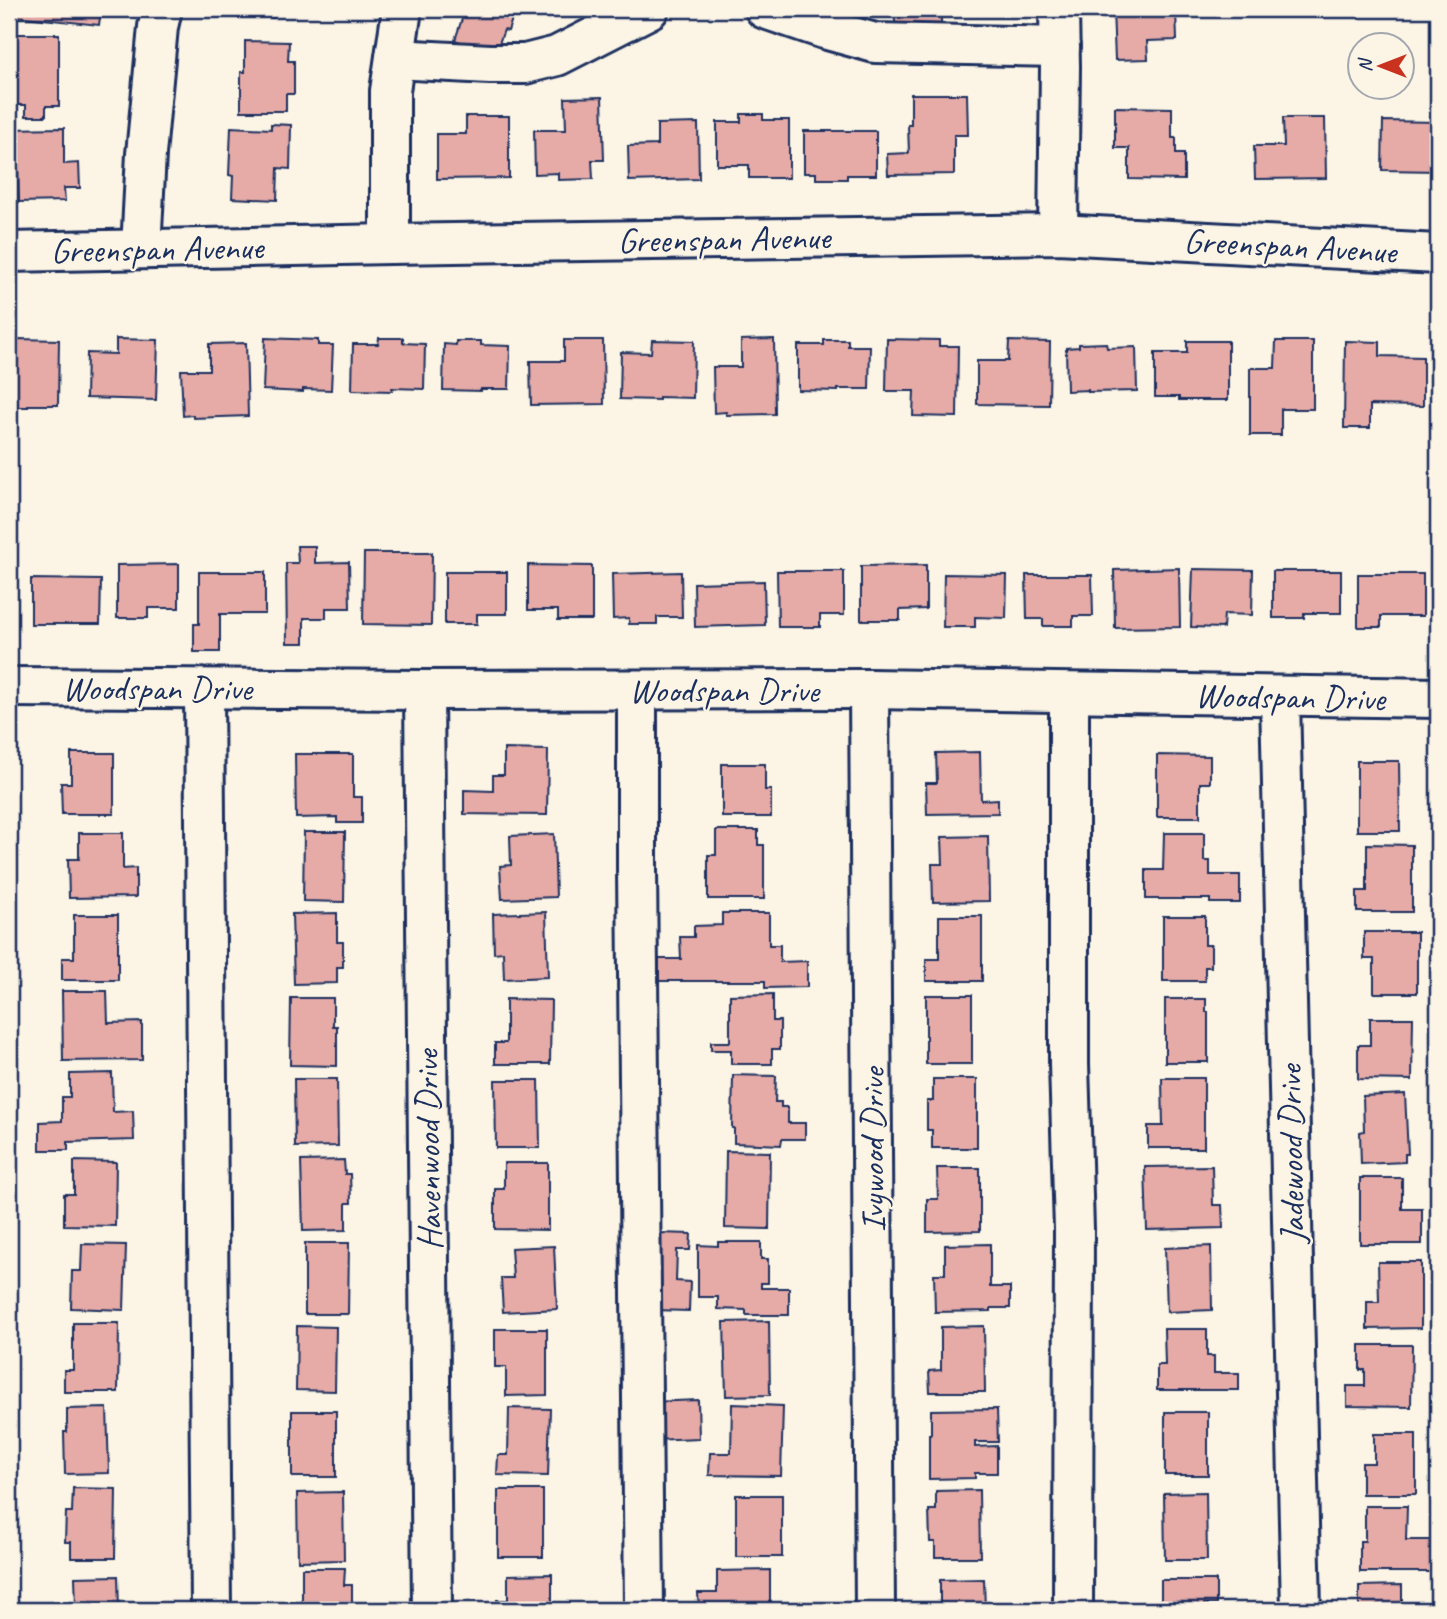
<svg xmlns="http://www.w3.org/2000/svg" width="1447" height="1619" viewBox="0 0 1447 1619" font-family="Caveat,sans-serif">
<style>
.building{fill:#e6aba7;stroke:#1b2f5e;stroke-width:2}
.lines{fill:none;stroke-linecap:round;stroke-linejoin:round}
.minor-casing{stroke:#1b2f5e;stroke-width:44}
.minor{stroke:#fcf5e5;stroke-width:38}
.labels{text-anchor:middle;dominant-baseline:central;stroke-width:5;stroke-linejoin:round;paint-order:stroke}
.street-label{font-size:35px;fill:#1b2f5e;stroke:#fcf5e5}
</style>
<rect width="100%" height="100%" fill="#fcf5e5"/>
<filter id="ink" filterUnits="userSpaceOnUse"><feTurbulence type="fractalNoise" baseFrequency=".0143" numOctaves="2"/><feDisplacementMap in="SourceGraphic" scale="14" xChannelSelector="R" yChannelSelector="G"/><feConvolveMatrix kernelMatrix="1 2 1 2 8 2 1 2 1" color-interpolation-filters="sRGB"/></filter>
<g filter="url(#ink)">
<g class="building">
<polygon points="16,9 101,9 99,25 15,16"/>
<polygon points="228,9 275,9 274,18 228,12"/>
<polygon points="452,9 510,9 508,14 513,16 508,31 504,30 495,54 455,40 464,13"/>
<polygon points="894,9 940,9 942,30 896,34"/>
<polygon points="1113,9 1176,9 1177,40 1147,41 1148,59 1115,60"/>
<polygon points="15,34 59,34 59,106 46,106 46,116 26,116 26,105 14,105 14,92 10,92 9,63 15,63"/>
<polygon points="245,41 289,42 288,61 294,61 294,94 286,94 286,111 241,111 241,72 245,72"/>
<polygon points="911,94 967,94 968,135 954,135 954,174 888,175 887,154 909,153 908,125 911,125"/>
<polygon points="602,97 604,160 592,160 593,179 558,180 558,173 535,174 534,130 566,130 565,98"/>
<polygon points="1115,107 1172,108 1172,138 1176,138 1176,154 1184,154 1184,180 1129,179 1129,148 1115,148"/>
<polygon points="741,114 763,114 763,120 789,120 789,178 749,178 749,165 717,165 717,122 741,122"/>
<polygon points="466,116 509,116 509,178 437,179 437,134 466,134"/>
<polygon points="1283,118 1325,118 1326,178 1255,179 1254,146 1284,146"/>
<polygon points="1383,121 1438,122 1438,171 1382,170"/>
<polygon points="698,123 699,179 629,181 628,146 657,145 657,124"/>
<polygon points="271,124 291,125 290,169 278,168 277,200 232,198 233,176 229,175 231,127 271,129"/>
<polygon points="64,128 64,164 79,163 80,188 64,188 65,201 19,202 18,169 9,169 9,129"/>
<polygon points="804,131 876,131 876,175 847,175 847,179 816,179 816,173 804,173"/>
<polygon points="265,338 318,340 318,345 333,345 331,390 303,389 303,392 263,390"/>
<polygon points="379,338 403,338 403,343 425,344 424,389 392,388 392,391 352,390 353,344 378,344"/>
<polygon points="18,339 59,340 58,405 28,405 28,407 9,407 9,362 17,362"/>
<polygon points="116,339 158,340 156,400 86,398 87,353 116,354"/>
<polygon points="774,339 775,414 726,415 726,412 714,413 713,367 741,367 741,340"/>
<polygon points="887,339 939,340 939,346 958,346 957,417 913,416 914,391 886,391"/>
<polygon points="564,340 603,340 604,404 531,405 530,361 564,361"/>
<polygon points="652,340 694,341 693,398 659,397 659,400 620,399 621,352 651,353"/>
<polygon points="824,340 848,340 848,346 870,346 869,389 838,389 838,391 798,390 798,345 824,345"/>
<polygon points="456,341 481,341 481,345 510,346 509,389 481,389 481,391 443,390 444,344 456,345"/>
<polygon points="1009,341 1050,342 1049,405 977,404 977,361 1008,361"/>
<polygon points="1187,341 1228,341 1228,400 1179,400 1179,397 1155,397 1155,353 1187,353"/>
<polygon points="1276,341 1313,341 1313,409 1281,409 1281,435 1250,435 1250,368 1275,368"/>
<polygon points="1345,341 1380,342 1380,356 1423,357 1423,406 1370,405 1370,428 1344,428"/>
<polygon points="246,343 248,416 193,418 193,415 183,416 181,370 209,370 209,344"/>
<polygon points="1106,343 1107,348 1136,347 1137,391 1088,392 1088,390 1067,391 1066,348 1079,347 1079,344"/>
<polygon points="297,546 315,546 315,563 349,562 350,608 326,608 326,618 304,618 304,643 287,643 286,563 298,563"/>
<polygon points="364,553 432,553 431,625 363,624"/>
<polygon points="179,564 179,608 148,608 148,618 117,618 117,565"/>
<polygon points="528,565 592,566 592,620 558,620 558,610 528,610"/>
<polygon points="926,565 926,609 900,610 900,620 861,620 861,566"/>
<polygon points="1179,568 1180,627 1115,628 1114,570"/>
<polygon points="1193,569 1253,570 1252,615 1224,614 1223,628 1191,627"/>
<polygon points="777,571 844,571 844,615 820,615 820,627 778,627"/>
<polygon points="1273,571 1341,571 1341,613 1304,613 1304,618 1273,618"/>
<polygon points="199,572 265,572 265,614 220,614 220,652 194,652 194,624 199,624"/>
<polygon points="445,572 507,572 507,614 477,614 477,624 445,624"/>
<polygon points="681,572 682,617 657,617 657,624 629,624 629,618 613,619 612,574"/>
<polygon points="944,574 1007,575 1006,618 975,617 975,627 943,627"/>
<polygon points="1358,574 1423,574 1423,616 1381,616 1381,627 1358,627"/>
<polygon points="1026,575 1092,575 1093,616 1073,616 1073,626 1043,626 1043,619 1027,619"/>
<polygon points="31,579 101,580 100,624 31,624"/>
<polygon points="764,581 765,625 695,627 694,583"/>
<polygon points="504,749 548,750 547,815 464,814 464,790 493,791 493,775 504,775"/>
<polygon points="980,752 981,800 998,799 998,813 927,814 926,783 937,783 936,753"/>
<polygon points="71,753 114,753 114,814 62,814 61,783 71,783"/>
<polygon points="295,754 353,754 353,797 362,797 362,823 337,823 337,817 296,818"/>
<polygon points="1157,755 1210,756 1210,783 1200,783 1200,817 1157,817"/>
<polygon points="1357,761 1399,761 1400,831 1357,831"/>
<polygon points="722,764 765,764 765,790 771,790 771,817 722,817"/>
<polygon points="716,830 758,830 758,845 764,845 764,899 708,899 708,855 716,855"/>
<polygon points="304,832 345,832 344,902 303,901"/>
<polygon points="79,833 123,833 123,869 136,868 136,897 69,898 68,859 79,859"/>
<polygon points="1164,833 1204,833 1204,861 1210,861 1210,875 1240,875 1240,903 1210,903 1210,899 1146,899 1146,870 1163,870"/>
<polygon points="554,834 556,897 502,899 500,866 511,865 510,836"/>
<polygon points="988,836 989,901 933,902 932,864 943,864 942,837"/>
<polygon points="1367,844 1412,845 1412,912 1357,912 1357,891 1367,891"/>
<polygon points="546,912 548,977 504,979 503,952 494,953 493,914"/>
<polygon points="337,913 337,942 343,942 343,967 337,967 337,983 294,984 292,914"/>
<polygon points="722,913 769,913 769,945 780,945 780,962 807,961 807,987 765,988 765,981 659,981 659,959 681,959 680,937 694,937 694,926 722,925"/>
<polygon points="74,915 118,915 118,980 62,980 62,958 74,958"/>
<polygon points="939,916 982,916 982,981 926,981 926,959 939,959"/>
<polygon points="1163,916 1205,916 1205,945 1211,945 1211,967 1205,967 1205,981 1163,981"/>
<polygon points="1364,932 1417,932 1417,993 1374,993 1374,959 1364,959"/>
<polygon points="62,991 107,991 108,1023 142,1022 142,1060 63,1061"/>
<polygon points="773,994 773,1021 780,1021 780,1049 772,1049 772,1064 731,1064 731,1050 711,1050 711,1042 730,1042 730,995"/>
<rect x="926" y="995" width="46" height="69"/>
<polygon points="291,998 333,998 333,1026 337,1026 337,1066 290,1065"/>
<polygon points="506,999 551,1000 550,1064 495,1064 495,1043 506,1043"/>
<polygon points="1165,999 1206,999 1206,1012 1208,1012 1208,1062 1165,1062"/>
<polygon points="1370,1018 1413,1018 1412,1080 1358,1079 1358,1045 1370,1045"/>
<polygon points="112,1073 113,1112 133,1111 134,1140 68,1142 68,1150 40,1150 40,1122 62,1121 62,1097 70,1097 70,1074"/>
<polygon points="733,1075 776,1076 775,1102 781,1102 781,1107 788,1107 788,1123 805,1123 805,1139 782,1139 781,1145 734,1143 734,1128 732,1128"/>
<polygon points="1162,1078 1204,1078 1204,1148 1148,1148 1148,1126 1163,1126"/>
<polygon points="294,1079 337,1079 338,1146 295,1147"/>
<polygon points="933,1079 977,1079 977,1148 932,1148 932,1130 927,1130 927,1101 933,1101"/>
<polygon points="495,1080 539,1080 540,1148 496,1148"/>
<polygon points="1405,1094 1408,1154 1405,1154 1405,1162 1361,1164 1360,1132 1364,1131 1363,1096"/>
<polygon points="726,1151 770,1152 769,1229 725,1228"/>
<polygon points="344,1160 345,1174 350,1174 351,1203 346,1203 346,1230 303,1231 301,1161"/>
<polygon points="74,1161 116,1162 115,1226 64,1225 64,1194 74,1194"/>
<polygon points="504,1163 548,1163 548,1230 495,1229 495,1189 504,1189"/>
<polygon points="1212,1166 1213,1205 1222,1205 1223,1228 1147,1230 1145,1167"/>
<polygon points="937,1168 980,1168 980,1231 927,1232 927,1199 938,1199"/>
<polygon points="1360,1178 1402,1178 1402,1209 1422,1209 1422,1244 1360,1244"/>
<polygon points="658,1233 691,1234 690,1250 677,1250 676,1281 690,1282 689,1311 653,1310"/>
<polygon points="718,1242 761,1242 761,1259 768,1259 768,1283 761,1283 761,1288 789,1288 789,1315 746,1315 746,1310 718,1309 718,1297 698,1297 698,1245 718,1246"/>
<polygon points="305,1243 349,1243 348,1314 305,1314"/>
<polygon points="82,1244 126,1245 124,1310 71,1308 72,1271 81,1271"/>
<polygon points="990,1244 990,1287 1010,1287 1010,1308 991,1308 991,1311 935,1312 934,1274 945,1274 945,1245"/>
<polygon points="554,1246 557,1309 503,1312 501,1278 513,1278 511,1248"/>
<polygon points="1211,1246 1212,1310 1167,1312 1165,1248"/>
<polygon points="1378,1262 1421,1262 1421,1328 1367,1329 1367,1302 1379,1302"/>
<polygon points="769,1321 770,1395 726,1396 724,1322"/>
<polygon points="73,1323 119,1323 118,1392 64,1392 64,1370 73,1370"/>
<polygon points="297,1326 336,1327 335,1391 296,1390"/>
<polygon points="984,1326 985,1392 930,1392 929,1371 941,1370 941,1327"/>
<polygon points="495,1329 547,1329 547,1395 506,1396 506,1367 495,1367"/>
<polygon points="1164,1329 1207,1329 1207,1356 1214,1356 1214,1373 1239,1373 1239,1390 1157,1390 1157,1365 1165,1365"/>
<polygon points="1360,1345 1412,1345 1411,1407 1347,1406 1347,1386 1365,1386 1365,1370 1360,1370"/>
<polygon points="698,1400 699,1438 652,1440 651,1402"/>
<polygon points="732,1404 783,1406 781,1476 709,1475 710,1453 731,1453"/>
<polygon points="107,1408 109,1473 65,1474 64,1432 67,1432 67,1409"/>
<polygon points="509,1408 550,1409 548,1476 497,1475 498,1455 508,1455"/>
<polygon points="997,1409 998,1442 975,1442 975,1447 997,1446 997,1473 975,1473 975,1478 929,1479 929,1434 931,1434 931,1410"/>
<rect x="292" y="1411" width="44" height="66"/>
<rect x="1165" y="1412" width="43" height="63"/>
<polygon points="1374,1434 1416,1434 1416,1494 1362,1494 1362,1463 1374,1463"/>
<polygon points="73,1488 116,1489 115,1558 71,1558 71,1542 65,1542 66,1512 72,1512"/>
<rect x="498" y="1490" width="45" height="67"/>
<polygon points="979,1490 980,1557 935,1557 935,1542 930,1542 929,1510 936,1510 936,1491"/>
<polygon points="343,1492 344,1560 298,1561 297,1493"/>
<polygon points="1206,1492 1207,1560 1165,1560 1164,1493"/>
<rect x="736" y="1495" width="46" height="62"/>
<polygon points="1365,1506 1407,1506 1406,1540 1438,1540 1438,1572 1360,1572 1360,1541 1365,1541"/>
<polygon points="302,1568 345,1568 344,1585 352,1585 352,1610 302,1610"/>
<polygon points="770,1570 770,1610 699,1610 698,1593 717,1593 717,1571"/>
<polygon points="552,1574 552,1610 498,1610 497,1600 508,1600 508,1575"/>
<polygon points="118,1576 119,1610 66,1610 66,1607 76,1607 75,1577"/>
<polygon points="984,1579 985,1610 940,1610 940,1580"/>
<polygon points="1161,1580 1216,1580 1216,1604 1204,1604 1204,1610 1161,1610"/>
<polygon points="1402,1585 1402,1610 1359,1610 1359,1586"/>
</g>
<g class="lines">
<g class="minor-casing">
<g id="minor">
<polyline points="765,9 824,29 875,43 1060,47"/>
<polyline points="395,59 490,64 525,64 557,56 649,9"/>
<polyline points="1058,234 1060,67 1059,9"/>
<polyline points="390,244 390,91 402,9"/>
<polyline points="141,249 146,154 158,27 162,9"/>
<polyline points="9,252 390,244 1058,234 1438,254"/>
<polyline points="9,687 424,690 869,689 1438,698"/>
<polyline points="204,689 211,1610"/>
<polyline points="869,689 875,1610"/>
<polyline points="424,690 432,1610"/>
<polyline points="637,690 637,868 644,1610"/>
<polyline points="1069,693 1069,1064 1074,1229 1073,1610"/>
<polyline points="1280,697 1301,1610"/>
</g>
</g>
<use href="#minor" class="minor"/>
</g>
</g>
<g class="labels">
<g class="street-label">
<text transform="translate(724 239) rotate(-1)">Greenspan Avenue</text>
<text transform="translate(1290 246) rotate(3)">Greenspan Avenue</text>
<text transform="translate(157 249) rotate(-1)">Greenspan Avenue</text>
<text x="157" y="688">Woodspan Drive</text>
<text x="724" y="690">Woodspan Drive</text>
<text transform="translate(1290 697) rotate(1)">Woodspan Drive</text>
<text transform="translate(428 1150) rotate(-91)">Havenwood Drive</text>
<text transform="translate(872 1150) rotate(-90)">Ivywood Drive</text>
<text transform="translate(1291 1154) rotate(-91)">Jadewood Drive</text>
</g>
</g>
<rect width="1447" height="1619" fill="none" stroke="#fcf5e5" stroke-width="35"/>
<rect x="18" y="18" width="1412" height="1584" fill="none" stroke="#1b2f5e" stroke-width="2.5" filter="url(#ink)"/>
<g transform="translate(1381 66) rotate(270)"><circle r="33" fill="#fcf5e5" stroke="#a2a6af" stroke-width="2"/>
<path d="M0-5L12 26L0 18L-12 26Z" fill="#c8321e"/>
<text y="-10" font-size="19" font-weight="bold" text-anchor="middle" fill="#1b2f5e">N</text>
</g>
</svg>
